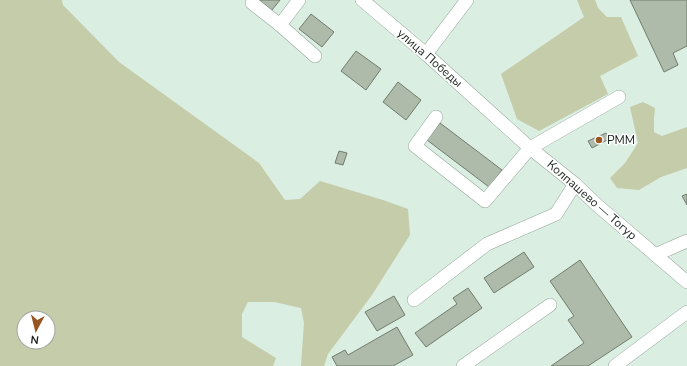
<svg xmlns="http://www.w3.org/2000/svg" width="687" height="366" viewBox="0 0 687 366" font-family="'Nunito Sans',sans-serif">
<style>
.green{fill:#c4cca9;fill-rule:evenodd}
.building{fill:#aebbaa;stroke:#717d6d}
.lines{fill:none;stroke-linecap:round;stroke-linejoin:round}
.minor-casing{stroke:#93a79b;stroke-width:14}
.minor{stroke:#fff;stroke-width:13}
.poi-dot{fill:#965521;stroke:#fff;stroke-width:1.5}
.labels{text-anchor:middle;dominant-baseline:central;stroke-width:3;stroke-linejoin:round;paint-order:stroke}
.street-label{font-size:12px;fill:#171f1a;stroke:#fff}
.poi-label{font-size:12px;fill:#171f1a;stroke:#fff;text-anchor:start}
</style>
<rect width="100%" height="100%" fill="#daeee2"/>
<g class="green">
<path d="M0 0H62L63 5 119 62 259 163 285 200 300 199 320 181 383 200 408 209 410 235 372 295 328 354 324 366H301L304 323 301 308 274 302H248L242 314V337L276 358 273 366H0ZM24 318H48V342H24Z"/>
<polygon points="577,0 595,0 598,8 607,17 621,17 638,56 600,76 608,94 539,131 517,119 501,74 584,17"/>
<polygon points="643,102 655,108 654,119 654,132 662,136 687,127 687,168 661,177 639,190 617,188 610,178 625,163 638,143 630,107"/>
</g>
<g class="building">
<polygon points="259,0 280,0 272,10"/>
<polygon points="630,0 687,0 687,46 673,53 678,65 664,72"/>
<polygon points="311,14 334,32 322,47 299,29"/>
<polygon points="356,51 381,69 366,90 341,71"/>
<polygon points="398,82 421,100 406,120 383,102"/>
<polygon points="440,123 502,170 489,187 427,140"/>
<polygon points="606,133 609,139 592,148 588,141"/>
<polygon points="339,151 347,153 343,165 335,163"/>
<polygon points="687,194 687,205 682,196"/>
<polygon points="524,252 534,267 494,293 484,278"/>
<polygon points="580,260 632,337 588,366 551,366 584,343 568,320 574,316 550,281"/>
<polygon points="468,288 482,308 426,347 415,333 457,304 453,298"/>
<polygon points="394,296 405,315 377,331 365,312"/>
<polygon points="397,327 413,355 393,366 337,366 332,357 345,350 348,355"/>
</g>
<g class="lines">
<g class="minor-casing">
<g id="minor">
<polyline points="299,0 280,25 315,56"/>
<polyline points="362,0 426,54 530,148 575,184 597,205 687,282"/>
<polyline points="252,3 280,25"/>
<polyline points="426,54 467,0"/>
<polyline points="436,117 415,146 485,201 530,148 619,97"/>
<polyline points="655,255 687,241"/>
<polyline points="414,300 487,244 556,214 575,184"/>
<polyline points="463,366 550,305"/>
<polyline points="615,366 687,312"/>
</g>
</g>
<use href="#minor" class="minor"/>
</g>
<circle class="poi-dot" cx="599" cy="140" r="4"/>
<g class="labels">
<g class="street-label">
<text transform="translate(430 58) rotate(41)">улица Победы</text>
<text transform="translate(592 200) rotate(41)">Колпашево — Тогур</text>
</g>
<g class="poi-label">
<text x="607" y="140">РММ</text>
</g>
</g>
<g transform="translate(36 330) rotate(187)"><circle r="19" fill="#ffffff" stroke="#a2a5a3"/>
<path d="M0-3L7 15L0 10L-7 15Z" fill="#965521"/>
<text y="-6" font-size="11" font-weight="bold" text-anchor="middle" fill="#171f1a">N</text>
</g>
</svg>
